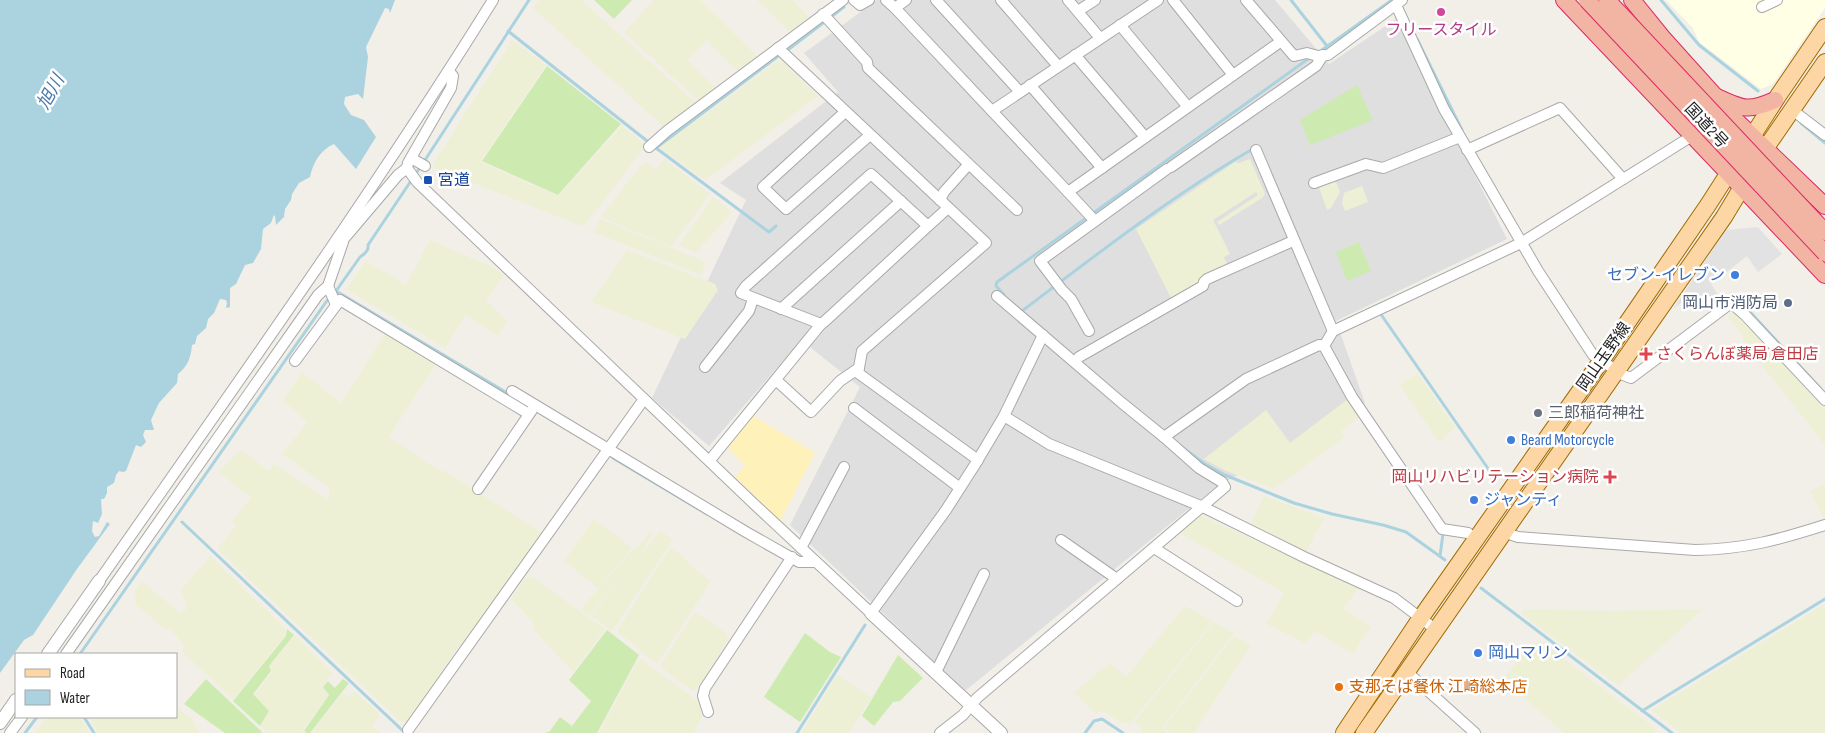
<svg xmlns="http://www.w3.org/2000/svg" width="1825" height="733" viewBox="0 0 1825 733" font-family="'Sofia Sans Condensed','Noto Sans JP',sans-serif">
<style>
.residential{fill:#e0dfdf}
.education{fill:#ffffe5}
.farmland{fill:#eef0d5}
.grass{fill:#cdebb0}
.sand{fill:#fff1ba}
.parking{fill:#e2e2e2}
.water{fill:#aad3df}
.lines{fill:none;stroke-linecap:round;stroke-linejoin:round}
.stream{stroke:#aad3df;stroke-width:3}
.minor-casing{stroke:#a9a9a9;stroke-width:12}
.tertiary-casing{stroke:#a9a9a9;stroke-width:14}
.primary-casing{stroke:#a06b00;stroke-width:18}
.trunk-casing{stroke:#dc2a67;stroke-width:18}
.minor{stroke:#fff;stroke-width:10}
.tertiary{stroke:#fff;stroke-width:12}
.primary{stroke:#fcd6a4;stroke-width:16}
.trunk{stroke:#f2b4a3;stroke-width:16}
.trunk-bridge-casing{stroke:#dc2a67;stroke-width:18;stroke-linecap:butt}
.trunk-bridge{stroke:#f2b4a3;stroke-width:16}
.hotel-dot{fill:#d1479c;stroke:#fff;stroke-width:2}
.transit-dot{fill:#1a4fb4;stroke:#fff;stroke-width:2}
.shop-dot{fill:#3f7fe0;stroke:#fff;stroke-width:2}
.service-dot{fill:#5c6f8a;stroke:#fff;stroke-width:2}
.health-dot{fill:#e0444e;stroke:#fff;stroke-width:2}
.worship-dot{fill:#6b7280;stroke:#fff;stroke-width:2}
.food-dot{fill:#e8710a;stroke:#fff;stroke-width:2}
.labels{text-anchor:middle;dominant-baseline:central;stroke-width:5;stroke-linejoin:round;paint-order:stroke}
.hotel-label{font-size:16px;fill:#b23c85;stroke:#fff}
.street-label{font-size:16px;fill:#222;stroke:#fff}
.transit-label{font-size:16px;fill:#164399;stroke:#fff;text-anchor:start}
.shop-label{font-size:16px;fill:#366cbe;stroke:#fff;text-anchor:start}
.service-label{font-size:16px;fill:#4e5e75;stroke:#fff;text-anchor:end}
.health-label{font-size:16px;fill:#be3a42;stroke:#fff;text-anchor:start}
.worship-label{font-size:16px;fill:#5b616d;stroke:#fff;text-anchor:start}
.food-label{font-size:16px;fill:#c56008;stroke:#fff;text-anchor:start}
.water-label{font-size:18px;font-style:italic;fill:#4a7aab;stroke:#fff}
</style>
<rect width="100%" height="100%" fill="#f2efe9"/>
<polygon class="residential" points="877,0 1275,0 1329,64 1396,19 1507,239 1336,321 1365,403 1213,489 965,691 790,525 860,387 801,340 709,446 652,398 746,200 720,183 838,92 804,53"/>
<polygon class="education" points="1666,0 1825,0 1825,8 1775,81 1771,85 1761,89 1699,42 1693,28"/>
<g class="farmland">
<polygon points="539,0 581,0 697,104 664,127 533,8"/>
<polygon points="654,0 700,0 760,59 739,73 707,40 687,60 717,89 699,101 624,32"/>
<polygon points="757,0 792,0 809,17 790,32"/>
<polygon points="512,40 546,65 480,162 558,196 622,126 646,145 586,224 582,226 435,168 433,164"/>
<polygon points="782,60 818,96 705,180 662,150 662,147 665,143 778,61 779,63"/>
<polygon points="665,159 710,194 671,247 601,217 641,165 648,163 656,169"/>
<polygon points="1250,159 1265,194 1262,198 1219,225 1217,222 1258,195 1256,192 1213,220 1230,254 1224,257 1228,267 1172,300 1136,229 1235,162 1239,163"/>
<polygon points="1335,180 1340,192 1331,208 1327,210 1319,187"/>
<polygon points="1362,186 1368,202 1345,211 1342,203 1344,193"/>
<polygon points="713,197 732,212 696,253 679,245"/>
<polygon points="600,219 706,262 701,275 593,232"/>
<polygon points="430,240 490,266 504,275 486,301 507,321 498,336 466,315 445,348 346,289 366,261 406,285"/>
<polygon points="627,250 715,284 718,290 685,339 591,302"/>
<polygon points="1733,312 1743,318 1825,405 1825,445 1747,347 1743,337 1728,317"/>
<polygon points="386,332 435,359 435,365 389,437 441,472 443,470 544,534 462,649 457,648 441,672 442,676 409,723 400,721 217,549 236,526 232,522 251,497 218,472 241,450 269,471 274,464 328,500 330,488 282,454 307,422 283,400 302,372 341,403"/>
<polygon points="1417,373 1455,427 1439,442 1400,385"/>
<polygon points="1348,399 1360,417 1341,431 1345,437 1273,489 1224,470 1204,459 1266,410 1290,443"/>
<polygon points="1825,484 1825,520 1822,521 1823,516 1810,491"/>
<polygon points="1264,496 1324,518 1305,554 1250,526"/>
<polygon points="1199,515 1359,587 1344,608 1371,627 1353,654 1315,631 1305,643 1266,624 1284,593 1178,532"/>
<polygon points="594,519 632,548 598,588 564,561"/>
<polygon points="660,531 673,539 612,631 593,617 592,614 626,572 589,615 581,609 632,550 635,550 650,532 652,534 641,555"/>
<polygon points="670,548 683,556 692,567 711,581 657,664 617,631"/>
<polygon points="210,556 286,629 286,635 235,697 232,698 181,651 185,646 170,629 165,629 136,605 135,592 141,581 181,613 187,608 181,590"/>
<polygon points="532,577 605,629 573,672 532,628 534,623 511,599 525,579"/>
<polygon points="1825,604 1825,733 1681,733 1651,710"/>
<polygon points="1185,606 1213,621 1130,724 1125,721 1123,724 1103,711 1100,711 1096,714 1074,693 1109,663 1126,677"/>
<polygon points="1524,609 1614,611 1703,609 1619,685 1613,682 1522,614"/>
<polygon points="695,612 726,633 728,639 702,683 695,690 691,690 660,666"/>
<polygon points="1214,622 1234,633 1162,728 1167,733 1141,733 1143,729 1134,722"/>
<polygon points="295,635 333,673 322,687 328,695 303,731 305,733 264,733 265,730 261,726 270,711 254,695 272,672 270,666"/>
<polygon points="1234,636 1251,645 1194,733 1170,733 1164,728"/>
<polygon points="1540,641 1655,728 1655,733 1563,733 1504,679 1527,648"/>
<polygon points="641,659 699,702 702,717 694,733 599,733 637,662"/>
<polygon points="837,675 869,696 873,695 849,733 801,733"/>
<polygon points="354,691 380,714 372,726 380,733 311,733 343,692 348,698"/>
<polygon points="176,707 193,720 199,733 98,733 89,717 176,717"/>
<polygon points="47,717 80,717 89,733 35,733"/>
</g>
<g class="grass">
<polygon points="594,0 632,0 614,19"/>
<polygon points="547,66 621,124 558,195 482,161"/>
<polygon points="1357,85 1373,120 1310,145 1300,120"/>
<polygon points="1359,242 1371,271 1347,281 1336,252"/>
<polygon points="287,629 294,635 269,666 271,671 253,694 269,711 260,726 233,701 286,636"/>
<polygon points="607,630 639,655 597,733 545,733 550,731 560,717 572,726 591,701 569,680"/>
<polygon points="805,633 830,652 841,657 800,722 764,697"/>
<polygon points="898,655 923,678 900,701 893,702 874,726 862,716"/>
<polygon points="206,679 262,732 261,733 225,733 184,704"/>
<polygon points="343,679 349,683 310,733 307,733 304,731 329,695 323,687 328,681 335,688"/>
</g>
<polygon class="sand" points="752,415 815,453 780,521 735,477 745,465 726,446"/>
<polygon class="parking" points="1758,227 1782,254 1758,272 1747,256 1711,284 1720,298 1703,311 1691,295 1673,309 1726,230"/>
<path class="water" d="M0 0H395L390 13 389 9 385 8 366 47 368 57 363 99 358 94 345 97 344 104 351 115 364 120 376 137 356 169 334 144C320 150 313 163 310 177L299 183 292 194 291 200 285 209 284 217 276 225 275 215 273 217 271 223 263 229 261 249 253 263 245 265 236 284 230 288V307L226 308 227 303 226 300 220 299 214 313 208 319 206 328 197 336 195 344 192 345C191 357 188 366 178 374L177 383 159 403 151 420 154 430H145L143 435 146 442 141 447 136 445 126 471 123 472 119 471 116 475 114 483 107 487V493L104 499H101L102 514 98 523 93 521 92 531 95 537 99 536 107 522 110 524 77 569 33 635 24 640 0 673Z"/>
<g class="lines">
<g class="stream">
<polyline points="1291,0 1327,46"/>
<polyline points="1661,0 1699,45 1758,91"/>
<polyline points="508,31 656,148 769,232 776,226"/>
<polyline points="1417,39 1462,130"/>
<polyline points="789,49 844,7"/>
<polyline points="1322,50 1392,0"/>
<polyline points="1801,123 1825,143"/>
<polyline points="656,148 777,57"/>
<polyline points="1268,190 1304,274"/>
<polyline points="336,291 509,394"/>
<polyline points="1004,295 996,286 997,282 1308,59"/>
<polyline points="1729,301 1733,297 1740,301 1820,388"/>
<path d="M1022 311C1096 255 1170 197 1251 150L1253 154"/>
<polyline points="1380,313 1496,480"/>
<polyline points="1182,447 1205,464 1225,475 1294,503 1332,514 1383,525 1406,532 1445,560"/>
<polyline points="613,458 707,514"/>
<polyline points="182,522 402,730"/>
<polyline points="1440,556 1443,534"/>
<polyline points="1481,588 1672,733"/>
<path d="M80 654 326 302 336 291 360 257C365 254 369 250 368 245L427 157 529 0"/>
<polyline points="1642,711 1825,599"/>
<polyline points="84,717 94,733"/>
<polyline points="25,733 37,717"/>
<polyline points="797,733 865,625"/>
<polyline points="1085,733 1094,721 1102,719 1123,733"/>
</g>
<g class="minor-casing">
<g id="minor">
<polyline points="854,0 860,5 869,0"/>
<polyline points="886,0 895,8 1068,192 1280,42"/>
<polyline points="936,0 1020,92"/>
<polyline points="1001,0 1058,66"/>
<polyline points="1068,0 1100,38"/>
<polyline points="1173,0 1233,75"/>
<polyline points="1246,0 1294,56 1307,53 1318,56 1328,55 1402,0"/>
<polyline points="1396,5 1444,109 1538,271 1593,355 1623,375 1631,378 1731,303 1745,315 1825,400"/>
<polyline points="1762,7 1777,0"/>
<polyline points="895,8 906,0"/>
<polyline points="1078,11 1095,0"/>
<polyline points="823,14 867,62 868,68 1017,210"/>
<polyline points="1120,25 1188,107"/>
<polyline points="778,48 986,243 862,351 858,373 978,460"/>
<polyline points="1075,55 1145,137"/>
<polyline points="449,71 453,76 451,88 408,163 407,168 417,182 753,503 871,613 946,510 976,463 1004,416 1049,444 1203,507 1304,557 1394,598 1435,629"/>
<polyline points="1030,85 1102,168"/>
<polyline points="1791,109 1825,135"/>
<polyline points="992,111 1158,0"/>
<polyline points="845,112 763,187 786,209 870,135"/>
<polyline points="649,147 667,131 843,0"/>
<polyline points="1256,150 1333,331"/>
<polyline points="1467,150 1560,108 1623,179"/>
<polyline points="411,158 425,166"/>
<polyline points="1171,167 1316,66 1323,55"/>
<polygon points="871,174 928,226 824,322 821,324 741,293 746,286"/>
<polyline points="1314,183 1366,164 1383,168 1460,137"/>
<polyline points="1068,192 1095,221"/>
<polyline points="940,200 944,192 968,165"/>
<polyline points="928,226 948,208"/>
<polyline points="342,241 398,175 407,168"/>
<polyline points="328,286 336,305"/>
<polyline points="997,296 1122,403 1164,437"/>
<polyline points="781,309 901,201"/>
<polyline points="1089,331 1071,299 1062,290 1040,261 1167,169"/>
<polyline points="1324,346 1333,331 1521,243 1692,136"/>
<polyline points="1324,346 1352,397 1442,529 1468,533 1476,539"/>
<polyline points="295,361 340,300 529,414"/>
<polyline points="1075,362 1079,357 1203,286 1204,282 1207,279 1293,241"/>
<polyline points="705,367 749,311 753,299"/>
<polyline points="776,380 811,412 840,381 859,368"/>
<polyline points="512,391 746,532 799,562 816,562"/>
<polyline points="854,408 960,488"/>
<polyline points="1004,416 1043,335"/>
<polyline points="710,460 821,324"/>
<polyline points="478,489 532,410"/>
<path d="M1503 532 1518 537 1695 550C1746 549 1778 540 1825 525"/>
<polyline points="1061,540 1117,579"/>
<polyline points="801,548 844,467"/>
<polyline points="1154,548 1237,601"/>
<path d="M99 581C233 389 369 199 493 0"/>
<polyline points="66,654 318,295 328,286 343,242"/>
<polyline points="1406,671 1475,733"/>
<polyline points="936,672 984,574"/>
<polyline points="708,712 703,696 705,688 792,557"/>
<polyline points="408,730 644,399"/>
<polyline points="10,733 22,717"/>
<polyline points="940,733 963,715 977,698 1225,487 1222,482 1199,468 1164,437 1246,379 1319,345 1324,346"/>
</g>
</g>
<g class="tertiary-casing">
<g id="tertiary">
<polyline points="871,613 1001,733"/>
<polyline points="48,654 99,581"/>
<polyline points="0,723 16,700"/>
</g>
</g>
<g class="primary-casing">
<g id="primary">
<polyline points="1344,733 1420,619 1601,361 1708,205 1778,96 1825,27"/>
<polyline points="1364,733 1724,217 1765,149 1825,62"/>
</g>
</g>
<g class="trunk-casing">
<g id="trunk">
<polyline points="1564,0 1825,275"/>
<polyline points="1632,0 1662,37 1715,96 1725,110 1825,206"/>
<path d="M1717 97C1743 109 1748 112 1775 100"/>
</g>
</g>
<use href="#minor" class="minor"/>
<use href="#tertiary" class="tertiary"/>
<use href="#primary" class="primary"/>
<use href="#trunk" class="trunk"/>
<g class="trunk-bridge-casing">
<g id="trunk-bridge">
<polyline points="1587,0 1825,253"/>
<polyline points="1607,0 1825,232"/>
</g>
</g>
<use href="#trunk-bridge" class="trunk-bridge"/>
</g>
<circle class="hotel-dot" cx="1441" cy="12" r="5"/>
<rect class="transit-dot" x="423" y="175" width="10" height="10" rx="2.5"/>
<g class="shop-dot">
<circle cx="1735" cy="275" r="5"/>
<circle cx="1511" cy="440" r="5"/>
<circle cx="1474" cy="500" r="5"/>
<circle cx="1478" cy="653" r="5"/>
</g>
<circle class="service-dot" cx="1788" cy="303" r="5"/>
<g class="health-dot">
<path d="M1643.5 346.5h5v5h5v5h-5v5h-5v-5h-5v-5h5z"/>
<path d="M1607.5 469.5h5v5h5v5h-5v5h-5v-5h-5v-5h5z"/>
</g>
<circle class="worship-dot" cx="1538" cy="413" r="5"/>
<circle class="food-dot" cx="1339" cy="687" r="5"/>
<g class="labels">
<g class="hotel-label">
<text x="1441" y="30">フリースタイル</text>
</g>
<g class="street-label">
<text transform="translate(1706 126) rotate(47)">国道2号</text>
<text transform="translate(1604 357) rotate(-55)">岡山玉野線</text>
</g>
<g class="transit-label">
<text x="438" y="180">宮道</text>
</g>
<g class="shop-label">
<text x="1725" y="275" text-anchor="end">セブン-イレブン</text>
<text x="1521" y="440">Beard Motorcycle</text>
<text x="1484" y="500">ジャンティ</text>
<text x="1488" y="653">岡山マリン</text>
</g>
<g class="service-label">
<text x="1778" y="303">岡山市消防局</text>
</g>
<g class="health-label">
<text x="1656" y="354">さくらんぼ薬局 倉田店</text>
<text x="1599" y="477" text-anchor="end">岡山リハビリテーション病院</text>
</g>
<g class="worship-label">
<text x="1548" y="413">三郎稲荷神社</text>
</g>
<g class="food-label">
<text x="1349" y="687">支那そば餐休 江崎総本店</text>
</g>
<g class="water-label">
<text transform="translate(51 92) rotate(-61)">旭川</text>
</g>
</g>
<rect x="15" y="653" width="162" height="65" fill="#ffffff" stroke="#a7a7a7"/>
<rect x="25" y="669" width="25" height="8" fill="#fcd6a4" stroke="#a7a7a7"/>
<text x="60" y="678" font-size="15" fill="#222222">Road</text>
<rect x="25" y="690" width="25" height="15" fill="#aad3df" stroke="#a7a7a7"/>
<text x="60" y="703" font-size="15" fill="#222222">Water</text>
</svg>
